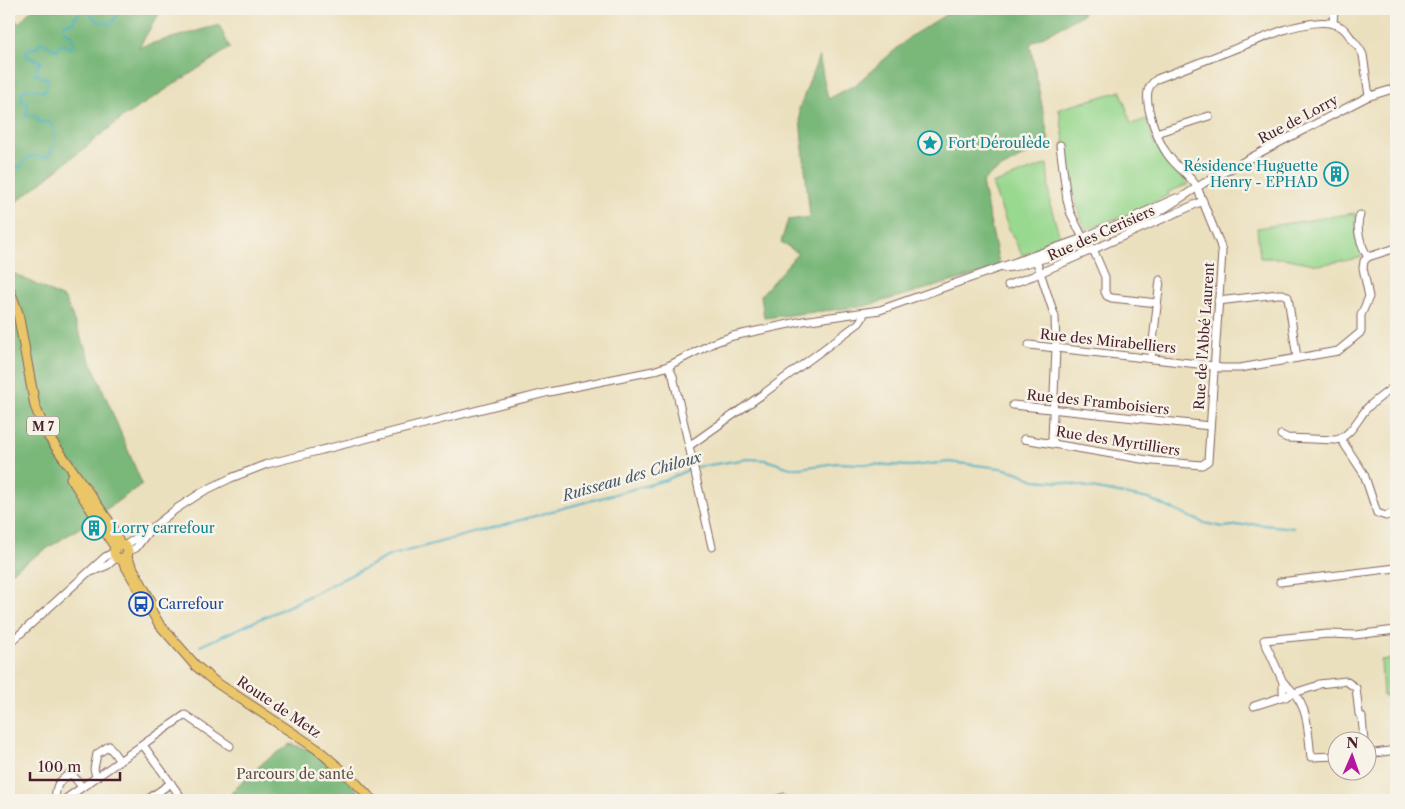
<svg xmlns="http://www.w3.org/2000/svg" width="1405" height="809" viewBox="0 0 1405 809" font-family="'Libre Caslon Text',serif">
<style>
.green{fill:#98d88f;stroke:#717c5d}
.forest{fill:#7ab87a;stroke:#626c52}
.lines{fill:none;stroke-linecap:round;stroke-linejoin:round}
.stream{stroke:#45aec4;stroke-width:2}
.minor-casing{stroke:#82635e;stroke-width:9}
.major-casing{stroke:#82635e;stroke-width:11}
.minor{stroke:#fff;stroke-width:7}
.major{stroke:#eac669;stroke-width:9}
.labels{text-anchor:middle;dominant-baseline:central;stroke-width:5;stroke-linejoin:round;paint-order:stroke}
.shield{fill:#f7f3e8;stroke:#7e5f64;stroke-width:1}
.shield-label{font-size:12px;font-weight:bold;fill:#4a1f2b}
.street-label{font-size:14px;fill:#4a1f2b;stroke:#f7f3e8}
.culture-label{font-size:14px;fill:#0d838f;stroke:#f7f3e8;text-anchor:start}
.transit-label{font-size:14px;fill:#164399;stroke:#f7f3e8;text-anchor:start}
.park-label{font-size:14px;fill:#5e4d44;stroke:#f7f3e8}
.water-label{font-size:15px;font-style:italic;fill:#485868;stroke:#f7f3e8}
</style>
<rect width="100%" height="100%" fill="#f7f3e8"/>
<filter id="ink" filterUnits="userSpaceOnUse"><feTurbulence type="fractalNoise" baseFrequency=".02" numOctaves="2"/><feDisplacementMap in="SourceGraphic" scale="10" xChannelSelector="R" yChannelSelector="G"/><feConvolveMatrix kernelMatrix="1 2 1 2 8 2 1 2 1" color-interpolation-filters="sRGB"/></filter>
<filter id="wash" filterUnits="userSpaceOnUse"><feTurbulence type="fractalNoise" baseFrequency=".0096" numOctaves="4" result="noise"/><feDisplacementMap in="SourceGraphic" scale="20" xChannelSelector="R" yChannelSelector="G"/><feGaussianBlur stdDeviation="1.12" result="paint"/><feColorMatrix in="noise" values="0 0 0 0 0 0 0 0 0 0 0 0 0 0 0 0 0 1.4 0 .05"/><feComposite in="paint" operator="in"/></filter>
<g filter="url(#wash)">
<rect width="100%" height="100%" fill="#ebe0be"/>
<g class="green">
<polygon points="1121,91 1131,124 1147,119 1154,144 1156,144 1167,161 1189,184 1168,192 1169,195 1126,215 1085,230 1066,172 1062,147 1065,146 1059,109"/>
<polygon points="1047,164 1050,204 1061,241 1022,255 1008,227 992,184"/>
<polygon points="1355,213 1362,255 1360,258 1319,265 1283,258 1260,258 1257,228"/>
<polygon points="1396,659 1396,695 1383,696 1381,660"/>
</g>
<g class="forest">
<polygon points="32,9 166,9 160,12 139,47 219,25 230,48 122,118 15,203 9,250 9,16 19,23"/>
<polygon points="955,9 1082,9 1083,14 1030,44 1049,142 989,175 982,183 1000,268 865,306 764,318 761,295 798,253 781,242 788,220 810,217 799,109 819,56 828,99 855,85 911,36"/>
<polygon points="9,271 65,299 142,484 87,523 9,573"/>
<polygon points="291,744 313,751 347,780 367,800 232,800 232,792 265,761"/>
</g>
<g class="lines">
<g class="stream">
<path d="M88 9C94 20 98 23 111 24L118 14 117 9"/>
<path d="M9 166 12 164H15L17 167H21L24 161 30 156 48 157C55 147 58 133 50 122H39L35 115 26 116 28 103 22 102V90L32 89 45 92 48 79 35 74 37 67 42 62 27 57V49L36 48 41 42C47 44 48 48 57 50L60 44 65 45 70 49 74 44 72 35 64 32V24L74 22V18L84 9"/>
<polyline points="697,467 747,459 766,460 790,468 800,468 837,463 911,466 949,462 1001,468 1017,472 1034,480 1061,482 1149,499 1204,523 1223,527 1254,524 1294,528"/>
<polyline points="200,646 291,605 389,556 666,480 692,468"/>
</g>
</g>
</g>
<g filter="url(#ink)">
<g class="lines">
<g class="minor-casing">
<g id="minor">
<polyline points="1333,24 1334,9"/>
<polyline points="1156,133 1209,116"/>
<polyline points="1060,145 1067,200 1070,212 1083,238"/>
<path d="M1360 215C1355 228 1361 246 1368 257L1396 248"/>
<polyline points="1136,216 1176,198"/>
<polyline points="1093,249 1105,277 1105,292 1107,296 1112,298 1157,303"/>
<polyline points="1035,257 1055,317 1056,349 1052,438 1054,443"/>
<polyline points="1003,268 1013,267 1046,258 1068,249 1083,238 1100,230 1156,214 1204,183 1265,150 1367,97 1396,88"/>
<polyline points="1008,285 1033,276 1203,201"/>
<polyline points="1218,301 1278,294 1283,294 1288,297 1297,358"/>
<polyline points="1029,345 1207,365 1221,368 1240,368 1338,351 1361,332 1361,315 1369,297 1363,268 1364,261 1368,257"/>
<polyline points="1151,359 1160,280"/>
<polyline points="668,366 673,376 712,547"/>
<polyline points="1013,405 1210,426"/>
<path d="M1281 435 1287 438 1336 440C1351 436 1358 418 1368 407 1377 399 1387 392 1396 385"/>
<path d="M1024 439 1153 461 1202 465 1208 461 1222 252 1220 244 1197 187C1189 174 1176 167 1168 155 1158 142 1145 108 1148 91 1149 86 1153 82 1157 79L1286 29C1302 25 1325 18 1341 27 1345 29 1348 34 1351 38 1356 44 1360 48 1363 55L1369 96"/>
<polyline points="1341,439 1364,474 1377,513 1386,516 1396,511"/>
<polyline points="689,446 763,394 859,323 863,317 863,314"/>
<polyline points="124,546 152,528 176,509 204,491 231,478 267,464 549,392 653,371 668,366 713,343 733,336 803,321 880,310 1083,238"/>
<polyline points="127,552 136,548 148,532"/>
<polyline points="91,572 108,565 117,557"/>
<polyline points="1280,582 1396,568"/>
<polyline points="9,644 105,557 114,552"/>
<path d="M1283 682C1310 704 1307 726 1311 757L1338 756"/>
<polyline points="1286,697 1283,692 1283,682 1264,640 1328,634 1355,635 1396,630"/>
<polyline points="1254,706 1316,686 1319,684 1346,681 1356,688 1359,714 1362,717 1364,742"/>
<polyline points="143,745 183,800"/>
<polyline points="1368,754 1396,750"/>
<polyline points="96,777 94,769 97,754 109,746 119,760"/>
<path d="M55 800C56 784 58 782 71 773L82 787"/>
<polyline points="64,800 185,715 230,746"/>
<polyline points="147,800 171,783"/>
<polyline points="773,800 784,797"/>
</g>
</g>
<g class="major-casing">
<g id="major">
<polyline points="9,288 18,313 35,406 46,433 108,520 118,540 119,545"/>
<polyline points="71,478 115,547"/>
<circle cx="121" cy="552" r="7"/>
<polyline points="126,556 153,605"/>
<polyline points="121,558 159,624 196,666 214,681 317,749 353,780 372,800"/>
</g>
</g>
<use href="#minor" class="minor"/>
<use href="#major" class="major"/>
</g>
</g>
<defs>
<g id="sight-ring" transform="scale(1.25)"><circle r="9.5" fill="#f7f3e8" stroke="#0f9aa8" stroke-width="1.5"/><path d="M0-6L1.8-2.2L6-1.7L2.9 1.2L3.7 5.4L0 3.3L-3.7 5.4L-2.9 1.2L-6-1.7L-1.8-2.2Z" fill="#0f9aa8"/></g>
<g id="building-ring" transform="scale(1.25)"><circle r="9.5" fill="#f7f3e8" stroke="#0f9aa8" stroke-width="1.5"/><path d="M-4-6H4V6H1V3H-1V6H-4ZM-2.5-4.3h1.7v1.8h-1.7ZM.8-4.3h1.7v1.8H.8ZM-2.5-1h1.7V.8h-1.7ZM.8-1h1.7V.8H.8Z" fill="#0f9aa8"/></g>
<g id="bus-ring" transform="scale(1.25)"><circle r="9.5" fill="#f7f3e8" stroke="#1a4fb4" stroke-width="1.5"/><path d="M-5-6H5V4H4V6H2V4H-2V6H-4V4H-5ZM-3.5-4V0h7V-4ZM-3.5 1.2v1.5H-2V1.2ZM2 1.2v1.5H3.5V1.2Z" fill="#1a4fb4"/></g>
</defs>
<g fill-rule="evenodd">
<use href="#sight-ring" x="930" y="143"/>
<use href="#building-ring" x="1336" y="174"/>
<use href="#building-ring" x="94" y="528"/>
<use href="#bus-ring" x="141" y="604"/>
</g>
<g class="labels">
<rect class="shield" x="27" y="416.5" width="32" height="19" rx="4"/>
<g class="shield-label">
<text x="43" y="426">M 7</text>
</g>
<g class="street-label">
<text transform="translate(1298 119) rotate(-28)">Rue de Lorry</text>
<text transform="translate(1101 233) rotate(-24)">Rue des Cerisiers</text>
<text transform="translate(1204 336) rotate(-86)">Rue de l'Abbé Laurent</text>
<text transform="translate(1108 341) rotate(6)">Rue des Mirabelliers</text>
<text transform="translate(1098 402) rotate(6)">Rue des Framboisiers</text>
<text transform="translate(1118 441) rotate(9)">Rue des Myrtilliers</text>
<text transform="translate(279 707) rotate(34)">Route de Metz</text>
</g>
<g class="culture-label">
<text x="948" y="143">Fort Déroulède</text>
<text x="1318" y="166" text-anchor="end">Résidence Huguette<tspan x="1318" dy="16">Henry - EPHAD</tspan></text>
<text x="112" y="528">Lorry carrefour</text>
</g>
<g class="transit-label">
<text x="158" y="604">Carrefour</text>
</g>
<g class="park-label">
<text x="295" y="774">Parcours de santé</text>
</g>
<g class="water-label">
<text transform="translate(632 476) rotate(-16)">Ruisseau des Chiloux</text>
</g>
</g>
<rect width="1405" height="809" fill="none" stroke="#f7f3e8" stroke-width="30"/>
<g transform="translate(1352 756) rotate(2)"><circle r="24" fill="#f7f3e8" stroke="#b29e9c"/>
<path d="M0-4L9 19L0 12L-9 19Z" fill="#b5179e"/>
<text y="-8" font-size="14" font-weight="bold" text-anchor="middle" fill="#4a1f2b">N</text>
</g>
<path d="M30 772v8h90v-8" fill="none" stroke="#4a1f2b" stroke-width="2.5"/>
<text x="38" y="772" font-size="15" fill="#4a1f2b" stroke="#f7f3e8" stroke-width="4" paint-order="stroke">100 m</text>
</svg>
